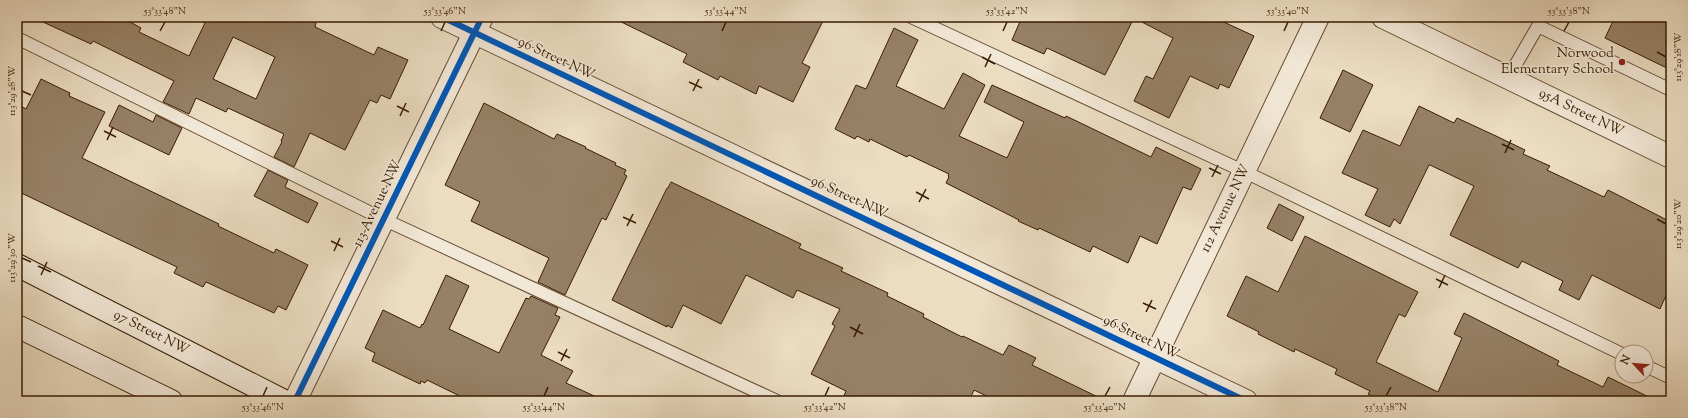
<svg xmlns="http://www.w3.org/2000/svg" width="1688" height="418" font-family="'Sorts Mill Goudy',serif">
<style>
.building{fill:#968066;stroke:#391c02;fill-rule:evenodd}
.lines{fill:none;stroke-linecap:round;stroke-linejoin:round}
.lane-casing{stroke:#664c32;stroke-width:14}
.street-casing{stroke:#664c32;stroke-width:24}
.secondary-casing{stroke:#391c02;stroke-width:24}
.lane{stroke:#f2e8d7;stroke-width:12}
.street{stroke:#f2e8d7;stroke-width:22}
.secondary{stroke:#f2e8d7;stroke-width:22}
.cycleway-casing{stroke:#f2e8d7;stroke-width:8}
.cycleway{stroke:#0057b8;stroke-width:6}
.ticks{fill:none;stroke:#391c02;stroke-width:1.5}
.poi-dot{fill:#8f2418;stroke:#f2e8d7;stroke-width:1.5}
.labels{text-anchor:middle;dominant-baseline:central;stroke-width:3;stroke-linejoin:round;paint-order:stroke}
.poi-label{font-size:14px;fill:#391c02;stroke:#f2e8d7;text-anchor:end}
.street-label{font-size:14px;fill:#391c02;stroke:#f2e8d7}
.neatline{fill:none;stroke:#391c02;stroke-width:1.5}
.ticks-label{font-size:10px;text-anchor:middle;fill:#391c02}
</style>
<rect width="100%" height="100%" fill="#ebdcc2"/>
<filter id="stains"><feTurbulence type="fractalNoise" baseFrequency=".005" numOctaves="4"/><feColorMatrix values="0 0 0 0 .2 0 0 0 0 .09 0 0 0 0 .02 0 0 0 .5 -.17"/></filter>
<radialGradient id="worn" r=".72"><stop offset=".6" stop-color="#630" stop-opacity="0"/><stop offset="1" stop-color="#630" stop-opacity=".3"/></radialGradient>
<!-- building -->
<g class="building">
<path d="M32,17H121L141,28L139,32L189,56L205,23L193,17H304L316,23L315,27L374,55L378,47L408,60L390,99L381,95L377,103L370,100L345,150L310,133L294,167L274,157L282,142L281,141L284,134L228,108L226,112L196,98L189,114L163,102L174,81L93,41L91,44ZM233,37L275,57L256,99L213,79Z"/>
<path d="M611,17H825L802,63L810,67L793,102L759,86L756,94L720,76L718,80L683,62L687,54Z"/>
<path d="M1022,17H1213L1254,36L1229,88L1220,84L1218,89L1190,76L1169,118L1134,101L1146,76L1153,79L1173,38L1134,18L1105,75L1047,48L1044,54L1012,40Z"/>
<path d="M1615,17H1671V70L1605,38Z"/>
<path d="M894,28L918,40L896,86L944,109L963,73L985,85L959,136L1007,158L1024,122L984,102L992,85L1065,118L1066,116L1151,157L1156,147L1201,169L1191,190L1183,187L1157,244L1140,236L1128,263L1093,246L1090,252L1039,228L1038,230L1018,221L1019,220L946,183L949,177L948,176L949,174L909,155L907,157L870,139L869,142L857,136L855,139L835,129L856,85L866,89Z"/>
<path d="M1343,70L1373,85L1350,132L1320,118Z"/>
<path d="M41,79L70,93L69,96L105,112L82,158L219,224L218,226L274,253L276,249L308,265L286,310L278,306L274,313L206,282L203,287L174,273L177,267L17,191V104L26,109Z"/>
<path d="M484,103L554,139L557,134L586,147L585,148L616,163L615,165L626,170L624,174L627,176L606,220L602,218L565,295L538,282L549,258L471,221L480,202L445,185Z"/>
<path d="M119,105L153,122L156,115L182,128L169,155L109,126Z"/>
<path d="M1419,106L1454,123L1457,118L1496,136L1525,150L1523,154L1550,166L1547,170L1604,197L1608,190L1671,222V284L1660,309L1592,275L1579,300L1559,290L1563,281L1522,261L1518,268L1450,235L1474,186L1430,165H1429L1400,224L1394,219L1390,227L1365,215L1378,189L1342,173L1363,130L1400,146Z"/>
<path d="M268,170L288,180L285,187L318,203L308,223L254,196Z"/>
<path d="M671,182L801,244L799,248L843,268L841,271L888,293L887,296L924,314L923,317L962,337L963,336L1003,355L1009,345L1036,358L1032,365L1106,401H997L974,390L969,401H842L846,391L811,374L835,326L832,324L840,309L797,290L793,298L746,275L721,324L683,305L672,328L667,325V327L612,300L667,188H668Z"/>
<path d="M1279,204L1304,217L1292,241L1267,228Z"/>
<path d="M1305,236L1418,292L1405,317L1399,314L1376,362L1438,392L1462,338L1454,334L1464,313L1559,361L1557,365L1603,387L1608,377L1657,401H1382L1368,394L1370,391L1335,374L1337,369L1295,349L1294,352L1258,334L1259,332L1227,316L1246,276L1278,292Z"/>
<path d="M446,275L469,286L449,329L499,353L526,298L529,299L531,296L558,308L555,315L560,317L541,355L573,371L566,383L605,401H470L427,380L425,383L421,381L420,384L372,361L375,353L365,348L383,310L420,328L422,324L423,325Z"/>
</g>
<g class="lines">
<!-- lane casing -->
<g class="lane-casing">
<g id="lane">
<path d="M911,17L1243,171L1622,354"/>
<path d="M17,38L383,219L777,401"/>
<path d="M1508,78L1538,26L1671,90"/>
<path d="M1646,366L1671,378"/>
</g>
</g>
<!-- street casing -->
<g class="street-casing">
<g id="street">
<path d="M442,17L1246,401"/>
<path d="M1383,17L1671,157"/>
<path d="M295,401L482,17"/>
<path d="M1134,401L1318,17"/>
</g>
</g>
<!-- secondary casing -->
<g class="secondary-casing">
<g id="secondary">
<path d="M17,265L284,401"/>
<path d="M17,326L171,401"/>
</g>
</g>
<!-- lane -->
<use href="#lane" class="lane"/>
<!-- street -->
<use href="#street" class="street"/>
<!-- secondary -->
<use href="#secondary" class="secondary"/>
<!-- cycleway casing -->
<g class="cycleway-casing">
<g id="cycleway">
<path d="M442,17L1246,401"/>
<path d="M295,401L482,17"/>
</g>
</g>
<!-- cycleway -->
<use href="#cycleway" class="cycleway"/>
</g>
<!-- ticks -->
<path class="ticks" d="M160,31L165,22M441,31L445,22M722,31L726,22M1003,31L1007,22M1284,31L1288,22M1564,31L1569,22M1657,52L1666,57M982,57L995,64M985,67L991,54M689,82L702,88M22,91L31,95M693,91L699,79M397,106L409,112M400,116L406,103M104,131L116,137M107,140L113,127M1502,144L1514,150M1505,153L1511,140M1209,168L1221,174M1212,177L1218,165M916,192L929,199M919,202L926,189M623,217L636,223M1657,219L1666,224M627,226L633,214M331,241L343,247M334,251L340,238M22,258L31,262M38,266L51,272M41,275L47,262M1436,279L1448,285M1439,288L1445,275M1143,303L1156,309M1146,312L1152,300M850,327L863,334M854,337L860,324M558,352L570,358M561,361L567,349M263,396L267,387M544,396L548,387M825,396L829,387M1105,396L1110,387M1386,396L1391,387"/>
<!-- markers -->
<circle class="poi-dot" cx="1622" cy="62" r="4"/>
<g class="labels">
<!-- poi labels -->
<g class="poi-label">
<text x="1614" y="54">Norwood<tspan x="1614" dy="16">Elementary School</tspan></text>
</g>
<!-- street labels -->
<g class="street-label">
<text transform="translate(556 59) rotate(25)">96 Street NW</text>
<text transform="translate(1581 113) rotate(26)">95A Street NW</text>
<text transform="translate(849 198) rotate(25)">96 Street NW</text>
<text transform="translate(378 204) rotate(-64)">113 Avenue NW</text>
<text transform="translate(1226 209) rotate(-64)">112 Avenue NW</text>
<text transform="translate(151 333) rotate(27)">97 Street NW</text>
<text transform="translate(1141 338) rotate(26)">96 Street NW</text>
</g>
</g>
<!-- margin -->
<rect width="1688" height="418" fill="none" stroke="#ebdcc2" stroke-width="44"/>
<!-- north arrow -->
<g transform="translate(1634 364) rotate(296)"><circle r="19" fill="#f2e8d7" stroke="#a89682"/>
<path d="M0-3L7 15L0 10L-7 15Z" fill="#8f2418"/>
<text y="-6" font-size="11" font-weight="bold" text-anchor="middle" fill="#391c02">N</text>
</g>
<rect x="22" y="22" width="1644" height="374" class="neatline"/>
<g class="ticks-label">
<text x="165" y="14">53°33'48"N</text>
<text x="445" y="14">53°33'46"N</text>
<text x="726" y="14">53°33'44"N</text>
<text x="1007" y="14">53°33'42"N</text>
<text x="1288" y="14">53°33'40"N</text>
<text x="1569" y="14">53°33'38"N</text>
<text transform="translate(1677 57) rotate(-90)" y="4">113°29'18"W</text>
<text transform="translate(11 91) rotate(-90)" y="4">113°29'28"W</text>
<text transform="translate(1677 224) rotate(-90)" y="4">113°29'20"W</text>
<text transform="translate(11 258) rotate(-90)" y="4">113°29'30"W</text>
<text x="263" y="410">53°33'46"N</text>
<text x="544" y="410">53°33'44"N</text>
<text x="825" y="410">53°33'42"N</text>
<text x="1105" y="410">53°33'40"N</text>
<text x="1386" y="410">53°33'38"N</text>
</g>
<rect width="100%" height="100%" filter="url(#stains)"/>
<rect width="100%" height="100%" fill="url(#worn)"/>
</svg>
